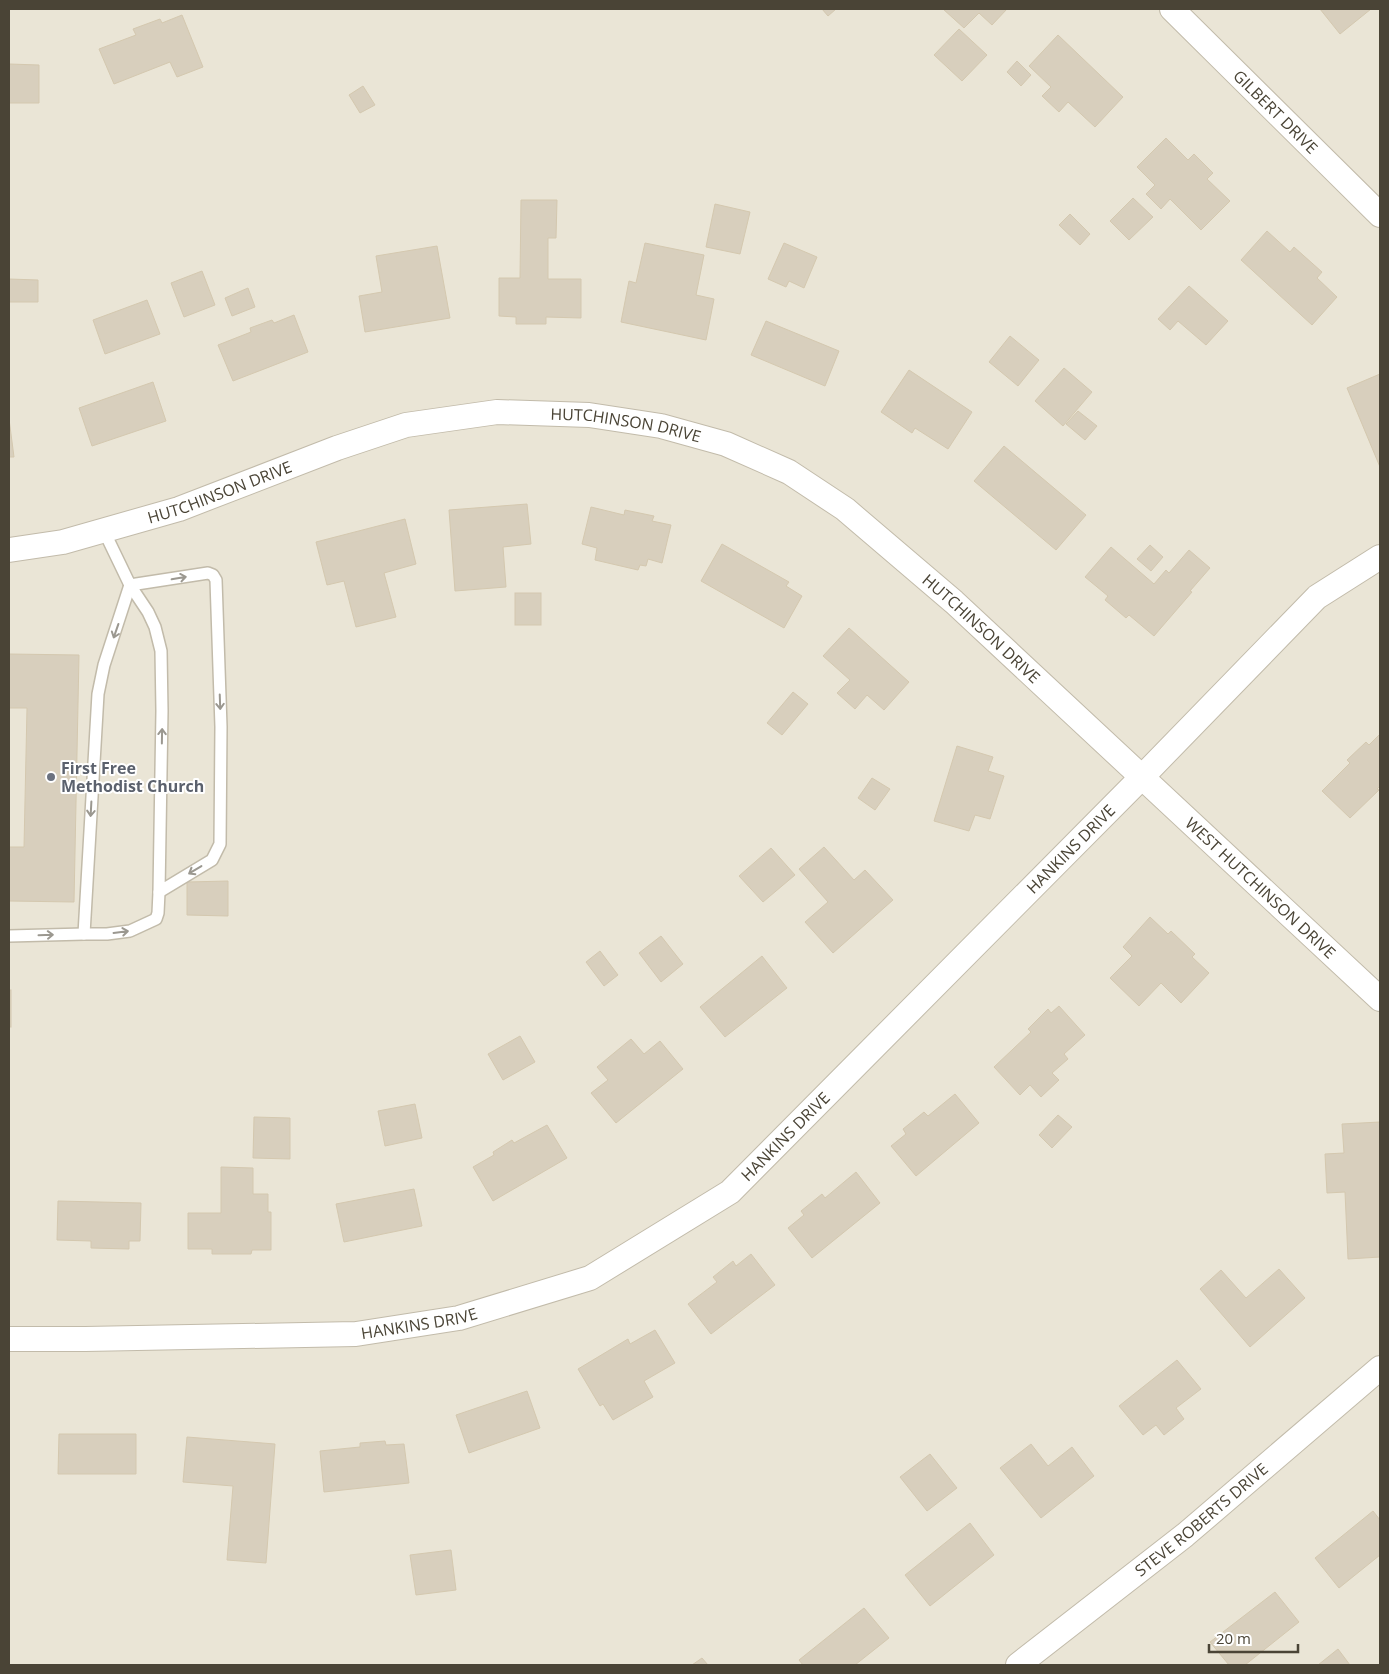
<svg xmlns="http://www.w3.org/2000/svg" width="1389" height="1674" font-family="'Open Sans',sans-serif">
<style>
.residential{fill:#eae5d6}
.building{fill:#d8cfbd;stroke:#d4c8af}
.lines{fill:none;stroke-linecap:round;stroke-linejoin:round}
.lane-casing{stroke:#c2bbaa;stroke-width:14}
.street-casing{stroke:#c2bbaa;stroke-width:26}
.lane{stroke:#fff;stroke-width:11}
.street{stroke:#fff;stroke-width:24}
.oneway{stroke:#9b9890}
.worship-dot{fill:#6b7280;stroke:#fff;stroke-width:2}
.labels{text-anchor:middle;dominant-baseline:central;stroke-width:4;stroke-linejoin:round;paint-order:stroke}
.street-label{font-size:16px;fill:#4a4436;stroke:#fff}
.worship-label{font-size:16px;font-weight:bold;fill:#5b616d;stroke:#fff;text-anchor:start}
</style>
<rect width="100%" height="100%" fill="#f6f2e9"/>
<!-- residential -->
<rect class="residential" x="9" y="9" width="1371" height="1656"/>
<!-- building -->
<g class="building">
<path d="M822,9H836L828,16Z"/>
<path d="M943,9H1007L992,25L979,13L964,28Z"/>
<path d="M1320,9H1371L1340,34Z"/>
<path d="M182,15L203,67L177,77L170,62L114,84L99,49L136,35L133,29L160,19L162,23Z"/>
<path d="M959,29L987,55L962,81L934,55Z"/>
<path d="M1058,35L1123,97L1095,127L1068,102L1059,112L1042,96L1051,87L1029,66Z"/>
<path d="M9,60V64L39,65V103H9Z"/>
<path d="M1017,61L1031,75L1021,86L1007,72Z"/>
<path d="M363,86L375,105L360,113L349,95Z"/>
<path d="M1166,138L1188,160L1194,154L1213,173L1207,179L1230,201L1201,230L1170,199L1161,209L1146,194L1155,185L1137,167Z"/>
<path d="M1133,198L1153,217L1129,240L1110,221Z"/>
<path d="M521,200H557L556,238H548V279H581V318L546,317V324H516V317L499,316V278H520Z"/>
<path d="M715,204L750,212L740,254L706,247Z"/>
<path d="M1070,214L1090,234L1080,245L1059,225Z"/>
<path d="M1267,231L1290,252L1294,247L1322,272L1317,278L1337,297L1312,325L1241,260Z"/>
<path d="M645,243L704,255L696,295L714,299L706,340L621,322L629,281L636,283Z"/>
<path d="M784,243L817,257L804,288L789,281L786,287L768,279Z"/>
<path d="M437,246L450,318L365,332L359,296L382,292L376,256Z"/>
<path d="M202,271L215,305L184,317L171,283Z"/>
<path d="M9,279L38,280V302H9Z"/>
<path d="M1189,286L1228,321L1206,345L1178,321L1170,330L1158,319Z"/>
<path d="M248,288L255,307L232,316L225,298Z"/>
<path d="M147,300L160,334L105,354L93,320Z"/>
<path d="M294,315L308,352L233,381L218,345L251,332L250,328L272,320L274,323Z"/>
<path d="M766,321L839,351L825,386L751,355Z"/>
<path d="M1010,336L1039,360L1018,386L989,362Z"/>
<path d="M1064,368L1092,392L1063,426L1035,401Z"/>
<path d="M909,370L972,412L948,449L915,428L912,433L881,412Z"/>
<path d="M1380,374V467L1347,388Z"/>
<path d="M153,382L166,421L92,446L79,408Z"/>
<path d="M1078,411L1097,426L1085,440L1066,424Z"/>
<path d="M9,419L14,457H9Z"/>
<path d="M1004,446L1086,515L1056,550L974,481Z"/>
<path d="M527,504L531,544L503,547L506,587L455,591L449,510Z"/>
<path d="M591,507L624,515L625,510L654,516L652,521L671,525L662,563L648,559L646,566L640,565L638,570L595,560L597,548L582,544Z"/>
<path d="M405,519L416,564L384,573L396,617L356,627L344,581L327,585L316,542Z"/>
<path d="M722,544L789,582L786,586L802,596L784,628L701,581Z"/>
<path d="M1150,545L1163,557L1151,571L1137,559Z"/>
<path d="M1111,547L1154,584L1166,570L1169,573L1189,550L1210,568L1190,591L1192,592L1154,636L1129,615L1126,618L1105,600L1108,596L1085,577Z"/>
<rect x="515" y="593" width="26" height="32"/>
<path d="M849,628L909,682L884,710L867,695L855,709L837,693L850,680L823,656Z"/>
<path d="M9,654L79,655L74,902L9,901V847H24L27,708H9Z"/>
<path d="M793,692L808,704L782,735L767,723Z"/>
<path d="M1380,734V786L1377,789L1379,790L1350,818L1322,791L1350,763L1347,760L1366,742L1369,745Z"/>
<path d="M957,746L993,757L988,771L1004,776L990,819L975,815L969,831L934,821Z"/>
<path d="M872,778L890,789L875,810L858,798Z"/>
<path d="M824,847L854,880L865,870L893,900L833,953L805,922L828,902L799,869Z"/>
<path d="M771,848L795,875L763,902L739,876Z"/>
<path d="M228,881V916L187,915V882Z"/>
<path d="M1150,917L1168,934L1171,931L1195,954L1192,957L1209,973L1181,1003L1161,983L1139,1006L1110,978L1132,956L1123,947Z"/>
<path d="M661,936L683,964L661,982L639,953Z"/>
<path d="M600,951L618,975L604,986L586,962Z"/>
<path d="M762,956L787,988L725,1037L700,1007Z"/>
<rect x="9" y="990" width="2" height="37"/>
<path d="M1059,1006L1085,1035L1064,1054L1068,1059L1052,1073L1059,1080L1041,1097L1030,1085L1020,1095L994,1067L1031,1032L1028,1029L1048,1009L1051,1013Z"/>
<path d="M520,1036L535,1062L503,1080L488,1054Z"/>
<path d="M631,1039L644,1054L660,1041L683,1069L616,1123L591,1093L608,1080L597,1067Z"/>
<path d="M955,1094L979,1123L916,1176L891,1146L906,1134L903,1129L924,1112L928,1116Z"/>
<path d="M415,1104L422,1138L385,1146L378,1111Z"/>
<path d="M1058,1115L1072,1127L1052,1148L1039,1135Z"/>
<path d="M254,1117L290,1118V1159L253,1158Z"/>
<path d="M1380,1122V1257L1348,1259L1345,1192L1327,1193L1325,1154L1344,1153L1342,1124Z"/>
<path d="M547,1125L567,1158L493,1201L473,1167L494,1155L493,1152L512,1140L514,1143Z"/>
<path d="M221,1167L253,1168V1194H268V1212H271V1250H252L251,1254H212V1249H188V1213H221Z"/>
<path d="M856,1172L880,1203L812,1258L788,1228L804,1215L801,1211L822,1194L825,1198Z"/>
<path d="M414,1189L422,1226L344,1242L336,1204Z"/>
<path d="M58,1201L141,1203L140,1241H129V1249L91,1248V1241L57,1240Z"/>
<path d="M751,1254L775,1285L711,1334L688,1304L717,1282L713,1277L733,1261L736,1266Z"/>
<path d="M1279,1269L1305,1298L1250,1347L1200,1289L1221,1270L1246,1298Z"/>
<path d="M655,1330L675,1363L644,1381L653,1397L613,1420L603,1404L600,1406L578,1369L628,1339L630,1344Z"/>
<path d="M1177,1360L1201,1389L1176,1408L1184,1419L1164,1435L1156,1425L1143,1435L1119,1406Z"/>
<path d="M527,1391L540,1428L469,1453L456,1415Z"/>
<path d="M59,1434H136V1474H58Z"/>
<path d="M187,1437L275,1444L266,1563L227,1560L233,1486L183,1482Z"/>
<path d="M385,1441L386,1445L404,1444L409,1483L324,1492L320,1451L360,1447V1443Z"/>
<path d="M1031,1444L1048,1466L1072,1447L1094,1476L1041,1518L1000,1468Z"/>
<path d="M930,1454L957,1488L927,1511L900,1477Z"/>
<path d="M1373,1511L1380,1520V1555L1339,1588L1315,1558Z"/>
<path d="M970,1523L994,1555L930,1606L905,1575Z"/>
<path d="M451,1550L456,1590L416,1595L410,1555Z"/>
<path d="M1275,1592L1299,1622L1245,1665H1229L1210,1642Z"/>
<path d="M864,1608L889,1638L855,1665H803L799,1660Z"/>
<path d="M1338,1649L1350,1665H1318Z"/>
<path d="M702,1658L708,1665H692Z"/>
</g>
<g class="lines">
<!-- lane casing -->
<g class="lane-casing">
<g id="lane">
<path d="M104,531L130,585L148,612L155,627L161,651L162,711L159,892L212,860L220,844L221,727L216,580L213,575L208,573L130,585"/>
<path d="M130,585L104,665L98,694L84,934H107L130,931L156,919L158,913L159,892"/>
<path d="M9,936L84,934"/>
</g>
</g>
<!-- street casing -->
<g class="street-casing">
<g id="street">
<path id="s1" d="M1172,9L1380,215"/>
<path id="s2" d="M9,550L63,542L179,509L337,448L406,425L497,412L589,415L661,426L726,444L789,472L845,509L954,602L1380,999"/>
<path id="s3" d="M9,1339H85L356,1334L459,1318L590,1278L730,1192L1142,777L1317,597L1380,557"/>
<path id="s4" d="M1018,1665L1185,1535L1380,1368"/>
</g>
</g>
<!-- lane -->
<use href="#lane" class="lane"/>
<!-- street -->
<use href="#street" class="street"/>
</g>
<!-- one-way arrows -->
<defs><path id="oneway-shaft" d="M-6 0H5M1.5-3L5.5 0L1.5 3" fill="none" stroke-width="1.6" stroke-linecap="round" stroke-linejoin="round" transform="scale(1.25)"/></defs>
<g class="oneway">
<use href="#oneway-shaft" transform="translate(179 578) rotate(-10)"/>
<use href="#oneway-shaft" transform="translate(116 631) rotate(109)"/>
<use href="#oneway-shaft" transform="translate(220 702) rotate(88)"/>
<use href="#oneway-shaft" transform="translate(162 736) rotate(-89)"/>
<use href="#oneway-shaft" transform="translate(91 809) rotate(93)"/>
<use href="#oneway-shaft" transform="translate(195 870) rotate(149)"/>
<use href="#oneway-shaft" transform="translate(121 932) rotate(-7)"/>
<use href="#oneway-shaft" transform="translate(46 935) rotate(-2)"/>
</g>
<!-- markers -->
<circle class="worship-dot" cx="51" cy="777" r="5"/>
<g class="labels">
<!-- street labels -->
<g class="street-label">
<text stroke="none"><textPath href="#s1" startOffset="146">GILBERT DRIVE</textPath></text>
<text stroke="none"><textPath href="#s2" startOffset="639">HUTCHINSON DRIVE</textPath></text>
<text stroke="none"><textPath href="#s2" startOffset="219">HUTCHINSON DRIVE</textPath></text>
<text stroke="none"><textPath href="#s2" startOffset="1059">HUTCHINSON DRIVE</textPath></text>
<text stroke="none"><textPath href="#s3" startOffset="1236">HANKINS DRIVE</textPath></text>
<text stroke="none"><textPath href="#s2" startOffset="1440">WEST HUTCHINSON DRIVE</textPath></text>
<text stroke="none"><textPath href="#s3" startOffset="831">HANKINS DRIVE</textPath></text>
<text stroke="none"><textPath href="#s3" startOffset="411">HANKINS DRIVE</textPath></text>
<text stroke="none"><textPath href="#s4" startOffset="234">STEVE ROBERTS DRIVE</textPath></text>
</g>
<!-- worship labels -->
<g class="worship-label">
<text x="61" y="768">First Free<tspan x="61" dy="18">Methodist Church</tspan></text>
</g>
</g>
<!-- border -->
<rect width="1389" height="1674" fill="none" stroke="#4a4436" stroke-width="20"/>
<!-- scale -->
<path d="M1209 1644v8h89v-8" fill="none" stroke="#4a4436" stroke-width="2.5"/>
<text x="1216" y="1644" font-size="15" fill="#4a4436" stroke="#ffffff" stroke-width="4" paint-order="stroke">20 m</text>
</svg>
